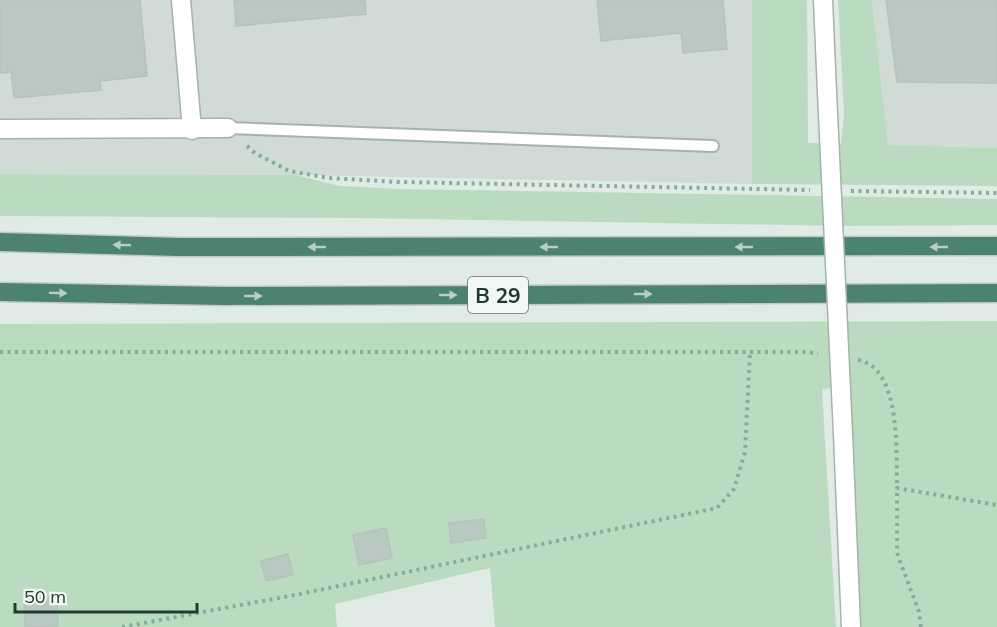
<svg xmlns="http://www.w3.org/2000/svg" width="997" height="627" font-family="Mulish,sans-serif">
<style>
.built{fill:#cfdbd4}
.green{fill:#badbc0}
.building{fill:#b9c8c1;stroke:#b4c4bc;stroke-width:1.5}
.lines{fill:none;stroke-linecap:round;stroke-linejoin:round}
.service-casing{stroke:#a4b3ac;stroke-width:14}
.minor-casing{stroke:#a4b3ac;stroke-width:21}
.trunk-casing{stroke:#c1c8c6;stroke-width:21}
.path{stroke:#82ad9c;stroke-width:4;stroke-dasharray:3 4.5;stroke-linecap:butt}
.service{stroke:#fff;stroke-width:10}
.minor{stroke:#fff;stroke-width:18}
.trunk{stroke:#4b8270;stroke-width:18}
.minor-bridge-casing{stroke:#a4b3ac;stroke-width:21;stroke-linecap:butt}
.minor-bridge{stroke:#fff;stroke-width:18}
.oneway{fill:#b7cfc6}
.labels{text-anchor:middle;dominant-baseline:central;stroke-width:6;stroke-linejoin:round;paint-order:stroke}
.shield{fill:#f1f8f4;stroke:#60746c;stroke-width:1.5}
.shield-label{font-size:21px;font-weight:bold;fill:#223b32}
</style>
<rect width="100%" height="100%" fill="#e1ebe5"/>
<!-- built -->
<g class="built">
<path d="M0,0H752V184L297,175L0,174Z"/>
<path d="M872,0H997V148L888,145Z"/>
</g>
<!-- green -->
<g class="green">
<path d="M752,0H807L808,143L841,144L844,114L838,0H872L888,145L997,148V186L752,184Z"/>
<path d="M0,174L296,175L340,186L402,189L997,199V225L847,226L357,218L0,216Z"/>
<path d="M997,321V627H860L850,386L822,389L836,627H495L490,568L335,604L337,627H0V324Z"/>
</g>
<!-- building -->
<g class="building">
<path d="M0,0H140L147,76L100,81L101,90L14,98L11,72L0,73Z"/>
<path d="M234,0H365L366,14L236,26Z"/>
<path d="M597,0H723L727,49L683,53L681,33L601,41Z"/>
<path d="M886,0H997V83L897,82Z"/>
<path d="M484,519L486,538L451,543L449,523Z"/>
<path d="M386,528L392,558L359,565L353,535Z"/>
<path d="M288,554L293,575L266,581L261,561Z"/>
<path d="M57,597L58,626L25,627L24,599Z"/>
</g>
<g class="lines">
<!-- service casing -->
<g class="service-casing">
<path id="service" d="M228,128L713,146"/>
</g>
<!-- minor casing -->
<g class="minor-casing">
<g id="minor">
<path d="M181,0L192,130"/>
<path d="M823,0L827,92"/>
<path d="M0,129L228,128"/>
<path d="M843,434L851,627"/>
</g>
</g>
<!-- trunk casing -->
<g class="trunk-casing">
<g id="trunk">
<path d="M0,242L179,247L997,246"/>
<path d="M0,292L224,296L997,293"/>
</g>
</g>
<!-- path -->
<g class="path">
<path d="M247,146L255,153L289,171L329,178L398,182L810,190"/>
<path d="M851,191L997,193"/>
<path d="M0,352H808L818,354"/>
<path d="M858,360C902,368 896,455 897,488"/>
<path d="M122,627L295,595L717,508L734,489L745,452L750,353"/>
<path d="M921,627L919,612L897,553V488L997,505"/>
</g>
<!-- service -->
<use href="#service" class="service"/>
<!-- minor -->
<use href="#minor" class="minor"/>
<!-- trunk -->
<use href="#trunk" class="trunk"/>
<!-- minor-bridge casing -->
<g class="minor-bridge-casing">
<path id="minor-bridge" d="M827,92L843,434"/>
</g>
<!-- minor-bridge -->
<use href="#minor-bridge" class="minor-bridge"/>
</g>
<!-- one-way arrows -->
<defs><path id="oneway-solid" d="M-6-.8H1V-3.2L6.5 0L1 3.2V.8H-6Z" transform="scale(1.5)"/></defs>
<g class="oneway">
<use href="#oneway-solid" transform="translate(122 245) rotate(-179)"/>
<use href="#oneway-solid" transform="translate(317 247) rotate(-180)"/>
<use href="#oneway-solid" transform="translate(549 247) rotate(180)"/>
<use href="#oneway-solid" transform="translate(744 247) rotate(180)"/>
<use href="#oneway-solid" transform="translate(939 247) rotate(180)"/>
<use href="#oneway-solid" transform="translate(58 293) rotate(1)"/>
<use href="#oneway-solid" transform="translate(643 294)"/>
<use href="#oneway-solid" transform="translate(448 295)"/>
<use href="#oneway-solid" transform="translate(253 296)"/>
</g>
<g class="labels">
<!-- shield labels -->
<rect class="shield" x="468" y="277" width="60" height="36" rx="4.5"/>
<g class="shield-label">
<text x="498" y="295">B 29</text>
</g>
</g>
<!-- scale -->
<path d="M15 603v9h182v-9" fill="none" stroke="#223b32" stroke-width="3"/>
<text x="24" y="603" font-size="18" fill="#223b32" stroke="#f1f8f4" stroke-width="4.5" paint-order="stroke">50 m</text>
</svg>
